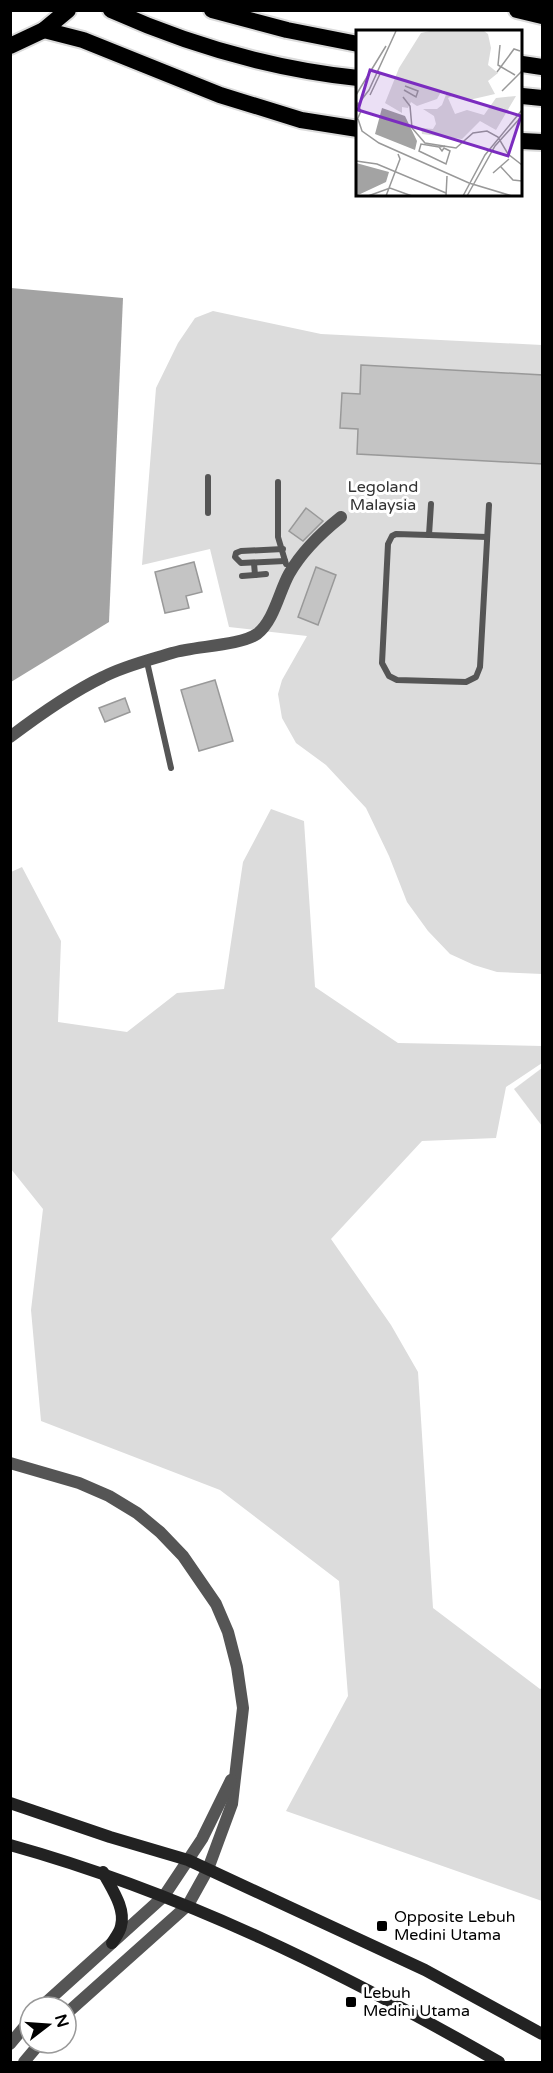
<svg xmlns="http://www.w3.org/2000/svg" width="553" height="2073" font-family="'Varela Round',sans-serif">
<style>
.green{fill:#dcdcdc}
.water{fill:#a3a3a3}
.building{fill:#c4c4c4;stroke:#999;stroke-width:1.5}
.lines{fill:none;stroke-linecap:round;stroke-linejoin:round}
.trunk-casing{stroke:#dbdbdb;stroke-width:20}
.service{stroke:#555;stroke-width:6}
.minor{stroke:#555;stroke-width:12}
.tertiary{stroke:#555;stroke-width:12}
.secondary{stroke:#222;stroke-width:12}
.trunk{stroke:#000;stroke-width:16}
.poi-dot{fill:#000;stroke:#fff;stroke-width:2}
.labels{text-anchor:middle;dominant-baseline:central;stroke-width:6;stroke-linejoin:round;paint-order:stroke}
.park-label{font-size:16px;fill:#333;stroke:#fff}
.poi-label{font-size:16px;fill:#000;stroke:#fff;text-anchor:start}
.inset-road{fill:none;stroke:#999;stroke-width:1.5}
.view{fill:#7b2cbf;fill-opacity:0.15;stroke:#7b2cbf;stroke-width:3}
.inset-edge{fill:none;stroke:#000;stroke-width:3}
</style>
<rect width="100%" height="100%" fill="#fff"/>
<!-- green -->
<g class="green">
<path d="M213,311L321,334L542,345V974L497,972L474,965L450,954L428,931L407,902L389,856L366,808L326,765L296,743L282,718L278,694L282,680L307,636L229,627L210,549L142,565L156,388L178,343L195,318Z"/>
<path d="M271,809L304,821L315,987L398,1043L542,1046V1063L506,1087L496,1138L422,1141L331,1239L391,1325L418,1372L433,1608L540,1689L542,1688V1901L286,1811L348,1696L339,1581L220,1490L41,1421L31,1310L43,1209L11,1169V872L22,867L61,941L58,1022L127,1032L177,993L224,989L243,862Z"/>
<path d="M542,1068V1126L514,1089Z"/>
</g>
<!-- water -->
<path class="water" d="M11,288L123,298L109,622L11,682Z"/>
<!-- building -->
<g class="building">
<path d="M361,365L543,375V464L357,454L358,429L340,428L342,393L360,394Z"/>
<path d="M306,508L323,521L303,541L289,531Z"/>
<path d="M194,562L202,592L186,596L189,608L165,613L155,572Z"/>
<path d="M316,567L336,575L318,625L298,617Z"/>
<path d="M215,680L233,741L199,751L181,690Z"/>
<path d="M125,698L130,712L105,722L99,708Z"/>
</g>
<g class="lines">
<!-- trunk casing -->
<g class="trunk-casing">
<g id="trunk">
<path d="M111,10C189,45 273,69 358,78"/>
<path d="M212,10L287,30L358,44"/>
<path d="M517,10L542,16"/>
<path d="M44,30L83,40L220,95L301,120L358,129"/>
<path d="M10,46L44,30L68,10"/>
<path d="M522,64L542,67"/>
<path d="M522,96L542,98"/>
<path d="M522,141L542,142"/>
</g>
</g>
<!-- service -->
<g class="service">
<path d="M208,477V513"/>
<path d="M278,482V537L286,564"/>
<path d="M431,504L429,535L396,534L392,536L388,544L382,663L389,676L397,680L466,682L476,677L480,667L489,505"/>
<path d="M429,535L487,537"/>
<path d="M283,549L241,551L236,553L235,557L241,563L285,561"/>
<path d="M254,563L255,575L266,574"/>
<path d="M242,576L255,575"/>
<path d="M147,662L171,768"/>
</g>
<!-- minor -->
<g class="minor">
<path d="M10,737C39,715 70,693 103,677C124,666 149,660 172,653C194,646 239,646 257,634C274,621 279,592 289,574C302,551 321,533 341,517"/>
<path d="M10,1463L79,1483L109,1496L137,1513L160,1532L183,1556L216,1604L228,1632L237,1667L243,1708L232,1804L208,1869"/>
<path d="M188,1860L202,1839L231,1780"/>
</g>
<!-- tertiary -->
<g class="tertiary">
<path d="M41,2007L164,1896L188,1860"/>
<path d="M66,2014L188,1905L208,1869"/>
<path d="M10,2044L30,2020"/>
<path d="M24,2062L40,2043"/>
</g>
<!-- secondary -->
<g class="secondary">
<path d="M10,1803L110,1837L188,1860L425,1970L542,2034"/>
<path d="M10,1845C183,1893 344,1973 499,2062"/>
<path d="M103,1872C111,1888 126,1908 121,1926C120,1932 115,1938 112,1943"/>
</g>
<!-- trunk -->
<use href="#trunk" class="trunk"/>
</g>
<!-- markers -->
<g class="poi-dot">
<rect x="376" y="1920" width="12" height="12" rx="3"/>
<rect x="345" y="1996" width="12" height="12" rx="3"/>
</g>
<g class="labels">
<!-- park labels -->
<g class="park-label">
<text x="383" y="487">Legoland<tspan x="383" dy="18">Malaysia</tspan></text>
</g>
<!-- poi labels -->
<g class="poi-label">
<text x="394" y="1917">Opposite Lebuh<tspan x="394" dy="18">Medini Utama</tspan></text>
<text x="363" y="1993">Lebuh<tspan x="363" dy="18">Medini Utama</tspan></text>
</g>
</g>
<!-- overview -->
<g transform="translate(356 30)">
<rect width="166" height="166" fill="#fff"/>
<path d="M74,1H128L132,4L135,18L132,35L142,43L132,51L139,64L113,70L98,65L92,68L99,84L111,80L128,85L140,68L160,66L140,100L124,91L106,109L66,104L65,98L77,99L80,94L78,86L67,79H81L86,75L91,62L86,60L81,69L61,76L55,72L52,78L46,77V83L29,73L43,38L65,3Z" fill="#dcdcdc"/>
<path d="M26,78L49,86L61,111L59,120L19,104ZM0,133L33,142L30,152L0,166Z" fill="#a3a3a3"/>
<path class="inset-road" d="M144,15L142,35L159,45M141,42L158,19L164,21M48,60L60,67L62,61L49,56M146,61L166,41M0,65L30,16M14,65L24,44M47,67L54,76L56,98L69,113L100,118L117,103L131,101L142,107L152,124L166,135M0,71L5,81L1,90M0,77L13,60L40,1M2,89L6,101L23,113L113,153L156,166M83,117L65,114L63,121L90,134L94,121L88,118L86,121L83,117L89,116M0,131L21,134L90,163M145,137L157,150L166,151M137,143L153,129M12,166L34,158L56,166M30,166L44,129L42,124M90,166L91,146M107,166L129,125L166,80M111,166L139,116L166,86"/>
<path class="view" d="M14,40L165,86L152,126L2,80Z"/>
<rect width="166" height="166" class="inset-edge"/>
</g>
<!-- border -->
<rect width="553" height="2073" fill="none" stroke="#000000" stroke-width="24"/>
<!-- north arrow -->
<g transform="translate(48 2025) rotate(73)"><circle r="28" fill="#ffffff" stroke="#999999" stroke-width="1.5"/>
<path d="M0-4.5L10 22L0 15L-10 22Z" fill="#000000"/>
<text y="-9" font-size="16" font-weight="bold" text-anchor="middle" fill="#000000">N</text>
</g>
</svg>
